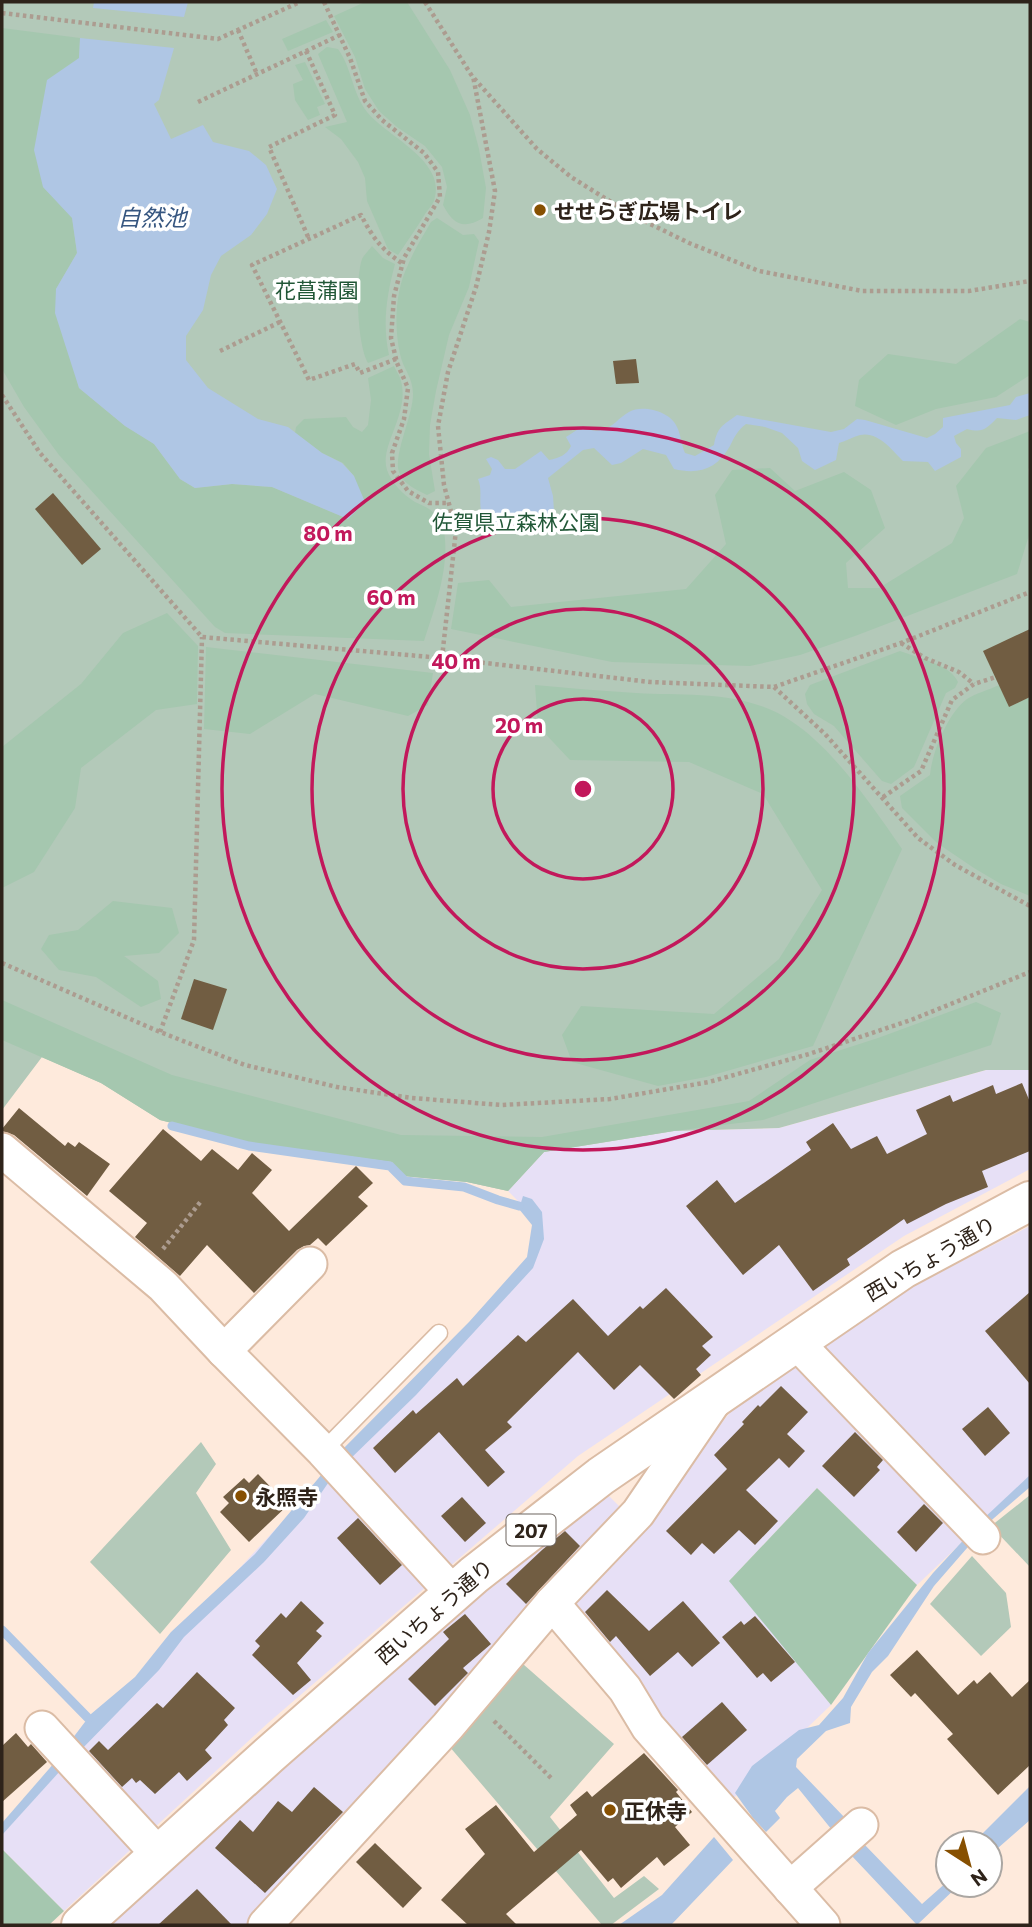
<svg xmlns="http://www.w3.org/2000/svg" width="1032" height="1927" font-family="Commissioner,'Noto Sans JP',sans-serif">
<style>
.commercial{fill:#e7e0f6}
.green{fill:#b3c9b9}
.forest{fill:#a5c7af}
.water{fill:#afc6e4}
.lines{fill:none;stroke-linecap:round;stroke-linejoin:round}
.stream{stroke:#afc6e4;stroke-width:9}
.building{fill:#715d42}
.lane-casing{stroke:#dbbca5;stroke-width:19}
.street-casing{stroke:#dbbca5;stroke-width:37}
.highway-casing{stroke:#dbbca5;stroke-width:42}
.path{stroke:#ac9c90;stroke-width:4.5;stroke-dasharray:3.5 3.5;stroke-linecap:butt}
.lane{stroke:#fff;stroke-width:16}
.street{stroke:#fff;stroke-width:33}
.highway{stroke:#fff;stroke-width:38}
.ring{fill:none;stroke:#c2185b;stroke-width:3.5}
.poi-dot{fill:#875001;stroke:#fff;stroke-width:2.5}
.labels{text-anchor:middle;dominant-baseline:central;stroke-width:7;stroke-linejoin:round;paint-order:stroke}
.shield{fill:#fff;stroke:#6d655f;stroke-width:2}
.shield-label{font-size:19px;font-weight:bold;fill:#2e231a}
.poi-label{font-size:21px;font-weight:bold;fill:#2e231a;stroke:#fff;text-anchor:start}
.park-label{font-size:21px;fill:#215737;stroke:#fff}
.street-label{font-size:21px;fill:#2e231a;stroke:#fff}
.water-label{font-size:23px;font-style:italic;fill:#365680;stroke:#fff}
.centre{fill:#c2185b;stroke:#fff;stroke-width:3.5}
.ring-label{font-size:21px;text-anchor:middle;font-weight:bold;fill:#c2185b;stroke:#fff;stroke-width:7;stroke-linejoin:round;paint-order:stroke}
</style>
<rect width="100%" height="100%" fill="#feeadc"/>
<!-- commercial -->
<g class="commercial">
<path d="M990,1069H1030V1169L904,1236L578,1456L268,1723L64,1911L2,1849V1833L170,1644L338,1461L533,1264L535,1218L508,1191L544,1152L674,1131L779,1128Z"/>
<path d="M1030,1226V1478L917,1585L817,1488L730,1580L831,1705L717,1814L548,1619L276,1925H106L482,1589L608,1495L639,1526L732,1410L910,1288Z"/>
</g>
<!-- green -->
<g class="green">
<path d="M2,2H1030V1070H986L779,1128L674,1131L544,1152L508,1191L467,1182L403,1176L392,1162L251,1143L160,1120L101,1083L42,1057L2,1110Z"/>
<path d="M201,1442L216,1464L196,1493L231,1550L160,1634L90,1562Z"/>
<path d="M1030,1495V1567L991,1526Z"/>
<path d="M972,1556L1006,1593L1011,1627L981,1656L930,1604Z"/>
<path d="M515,1657L614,1744L550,1817L614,1898L644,1876L659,1889L611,1925H602L443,1739Z"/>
</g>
<!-- forest -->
<g class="forest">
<path d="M365,2H407L450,70L470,115L479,149L486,188L483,218C463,230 453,224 443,205L447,187L442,167L425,146L397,127L379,111L365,89L355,57L334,16Z"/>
<path d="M326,20L333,32L288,51L282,39Z"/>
<path d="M2,28L80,38L79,58L43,187L72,217L77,253L56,289L79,388L125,426L154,444L180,479L195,488L232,484L272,487L348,519L354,476L343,463L322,453L295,433L296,427L304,419L346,417L353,427L362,432L368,425L371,400L368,378L394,366C396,371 400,376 401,381C410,414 379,445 387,470C391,482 403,495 415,502C419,504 425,506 429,509C435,513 443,524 444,531C450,567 435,607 424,641L225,633L215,627L59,455L24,407L2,369Z"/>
<path d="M327,47L338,49C352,68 352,93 367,112C387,137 448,161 434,201C432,205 428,210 425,214C417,228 407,241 398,255L388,249L367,201L365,178L358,162L341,139L325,127L347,122L318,54Z"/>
<path d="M305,62L325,104L317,107L320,115L308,120L295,100L293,84L303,80L295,65Z"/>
<path d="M437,218L463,235L474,234L479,241L469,287L449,335L436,391L430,425L429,454L435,491L427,495C417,490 403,484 399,472C393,455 413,416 413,394C413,377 403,369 400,354C394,326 395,291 408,265C414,250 423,236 431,222Z"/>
<path d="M372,246L383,258L395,264C387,294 382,323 389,355L368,363C357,344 355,280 362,259C364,255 369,250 372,246Z"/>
<path d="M1020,319L1030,322V375L996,397L936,409L896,425L855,406L859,380L888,354L956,364Z"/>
<path d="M1030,431V467L1028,469L1030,485V532L1017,574L855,636L800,655L750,666L612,662L451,629L458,583L489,580L511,607L686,589L726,544L715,495L732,470L770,468L795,491L844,472L871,490L885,528L846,563L848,588H879L952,543L964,518L956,486L986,448Z"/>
<path d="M167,613L198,646L197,704L156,710L81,768L75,808L34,872L2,888V747L81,684L123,633Z"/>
<path d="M206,647L433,673L428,705L408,716L315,694L250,734L204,729Z"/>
<path d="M900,651C918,658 950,664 958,682L955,688L946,693L914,767L891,784L882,781L834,726L814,714L807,704L805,694L810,685Z"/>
<path d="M535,685C569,688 602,691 636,693C688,696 746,690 791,721C834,749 873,807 902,849L813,1046L706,1077L658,1086L572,1062L562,1035L581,1006L714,1014L779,959L822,890L763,794L689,762L570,760L538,726Z"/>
<path d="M999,685L1009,707L1030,697V896L1001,884L974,868L937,843L902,808L900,796L930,775C932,752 948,713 967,699C976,693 989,690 999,685Z"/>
<path d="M113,901L172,908L179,933L159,953L124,956L158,981L161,999L141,1007L96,977L59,970L41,949L49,935L78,930Z"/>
<path d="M2,1000L172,1075L401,1135L542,1137L749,1101L810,1060L878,1038L976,1002L1001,1013L991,1045L763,1120L674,1131L544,1152L508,1191L467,1182L403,1176L392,1162L251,1143L160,1120L101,1083L2,1040Z"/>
<path d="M817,1488L917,1585L831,1705L729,1581Z"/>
<path d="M2,1849L64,1911L49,1925H2Z"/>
</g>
<!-- water -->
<g class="water">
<path d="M94,2H188L184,17L93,8Z"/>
<path d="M80,38L174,48L159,100L154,104L171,139L203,125L213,142L249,151L266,165L277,189L267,214L251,235L221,256L211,275L203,310L186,336V360L208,388L258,419L288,427L322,453L342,463L354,476L365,502L348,519L272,487L232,484L195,488L180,479L154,444L125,426L79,388L55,313L56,289L77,253L72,218L43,187L34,150L47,80L79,58Z"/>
<path d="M1030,393V415L1016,420L997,418C986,429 983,433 967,429L954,436L956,443L961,449V457L935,471L928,462L903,461C892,450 878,431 860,435C853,437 846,441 839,443L836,460L815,470L802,461L798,448L782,433L765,427L746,424C737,431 735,436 730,446C717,469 699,475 674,469L666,455L643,449L621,463L612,465L594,448L583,450L548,478L553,496L554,511L546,521C526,525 495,537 482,513C478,504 483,490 478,479L490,475L492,469L486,459L491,457L498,460L505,469H515L541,451L549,460C559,458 567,455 571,446L566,437L580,428C586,429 595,432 601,430C613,428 619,417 629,412C643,404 671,412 677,427C681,435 681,444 685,453L695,456L714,445C717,427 723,425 737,415L831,432L844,429L857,419L865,420L927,438L935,434L943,427V418L1010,405L1016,397Z"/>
<path d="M523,1196L532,1199L542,1212L544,1239L533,1268L416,1395L346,1463L338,1454L469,1322L527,1257L532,1225L519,1209Z"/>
<path d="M327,1468L335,1473L304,1518L264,1562L184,1637L159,1670L78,1753L69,1743L91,1714L135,1677L171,1632L255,1554Z"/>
<path d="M1030,1475V1487L986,1525L982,1520Z"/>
<path d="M970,1533L974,1540L934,1586L888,1656L872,1672L851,1707L850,1723L826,1731L797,1759L796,1767L846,1819L832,1830L798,1788L787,1797L775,1811L780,1818L766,1832L753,1818L735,1793L752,1766L799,1730L819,1725L843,1698L868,1653L933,1573Z"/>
<path d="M55,1762L60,1771L2,1835V1823Z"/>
<path d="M1030,1786V1820L990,1855V1843H977L976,1840Z"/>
<path d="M714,1837L733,1860L671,1925H619L662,1895Z"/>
<path d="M863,1843L922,1904L948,1881V1885H959L917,1925L851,1855Z"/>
</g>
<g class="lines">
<!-- stream -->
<g class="stream">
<path d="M172,1126L249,1146L390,1166L405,1181L464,1187L498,1200L519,1206"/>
<path d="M2,1630L88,1718"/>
</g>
</g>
<!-- building -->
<g class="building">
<path d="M636,359L639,383L616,384L613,361Z"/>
<path d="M53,493L101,549L82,565L35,509Z"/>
<path d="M1030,629V697L1009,707L983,651Z"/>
<path d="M194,979L227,989L213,1030L181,1019Z"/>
<path d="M1022,1083L1030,1102V1151L982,1171L988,1187L946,1204L907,1224L904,1219L847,1259L850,1265L813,1291L779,1245L743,1275L686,1206L717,1180L735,1203L811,1150L806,1142L833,1123L851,1149L877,1136L887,1154L927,1134L916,1110L950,1095L953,1102L993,1085L996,1094Z"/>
<path d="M19,1108L65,1146L68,1142L75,1147L79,1142L110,1164L87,1196L14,1135L2,1131V1129Z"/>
<path d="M163,1129L201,1161L212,1149L238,1170L252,1153L272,1170L252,1193L289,1231L356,1166L373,1183L358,1197L368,1206L326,1246L318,1238L310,1245L304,1246L297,1250L254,1293L207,1245L180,1276L135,1237L147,1223L109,1191Z"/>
<path d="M666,1288L713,1337L702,1346L711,1355L696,1369L701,1375L674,1399L640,1365L614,1390L578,1352L507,1422L512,1427L485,1450L505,1472L488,1487L439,1432L395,1473L373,1448L413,1410L416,1414L457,1378L463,1386L518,1335L526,1342L573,1299L608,1336L640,1306L643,1309Z"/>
<path d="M1030,1292V1384L985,1331Z"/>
<path d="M781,1386L808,1412L787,1434L805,1451L789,1468L779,1458L746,1490L778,1521L755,1545L739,1530L714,1554L702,1543L691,1555L666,1531L727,1469L714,1455L744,1424L742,1422L758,1405L760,1407Z"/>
<path d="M988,1407L1010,1433L985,1456L962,1429Z"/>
<path d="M855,1432L883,1460L877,1467L880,1470L854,1497L822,1466Z"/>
<path d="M258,1474L288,1505L249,1542L220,1512L229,1503L223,1497L244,1478L249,1483Z"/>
<path d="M462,1497L486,1523L465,1542L441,1516Z"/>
<path d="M924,1504L943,1523L916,1552L897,1532Z"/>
<path d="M358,1518L402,1565L380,1585L337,1538Z"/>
<path d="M565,1531L580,1546L526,1604L506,1584L542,1550Z"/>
<path d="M607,1590L649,1631L683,1601L720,1643L692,1667L678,1652L650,1676L616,1636L610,1642L585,1612Z"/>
<path d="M301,1601L324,1623L316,1631L322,1636L297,1663L311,1680L293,1695L252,1655L260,1646L255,1641L281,1613L286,1618Z"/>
<path d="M465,1614L491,1644L463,1668L468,1673L435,1706L408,1679L449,1639L443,1632Z"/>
<path d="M755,1616L795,1662L771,1682L763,1673L757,1678L722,1637L741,1621L744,1625Z"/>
<path d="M917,1650L958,1695L974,1680L977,1684L990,1672L1012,1697L1030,1680V1765L998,1795L947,1739L953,1734L915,1693L911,1697L890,1675Z"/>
<path d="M197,1672L235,1708L224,1720L228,1725L205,1750L212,1758L187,1781L179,1772L155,1794L140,1780L136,1783L132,1778L122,1787L89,1751L99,1741L108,1750L157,1703L163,1708Z"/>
<path d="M722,1702L747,1730L707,1765L682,1737Z"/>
<path d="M16,1733L28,1747L31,1744L47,1762L2,1802V1746Z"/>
<path d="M644,1753L678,1790L676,1792L692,1812L675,1827L690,1845L664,1866L657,1857L621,1888L613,1878L608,1882L581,1850L506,1914L517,1925H468L441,1900L485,1854L465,1829L496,1805L534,1852L577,1815L570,1805L587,1791L592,1797Z"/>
<path d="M314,1787L343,1812L265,1893L215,1848L240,1820L253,1832L278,1801L292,1812Z"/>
<path d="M375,1843L422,1888L403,1908L356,1862Z"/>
<path d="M197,1889L232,1925H158Z"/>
</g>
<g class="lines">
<!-- lane casing -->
<g class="lane-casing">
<path id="lane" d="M323,1451L439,1333"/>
</g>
<!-- street casing -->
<g class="street-casing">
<g id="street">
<path d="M2,1150L163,1286L224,1351L323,1451L453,1593"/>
<path d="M797,1343L983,1537"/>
<path d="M224,1351L310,1264"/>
<path d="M552,1603L625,1689L648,1727L823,1925"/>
<path d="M42,1728L159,1855"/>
<path d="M790,1888L861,1825"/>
<path d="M265,1925L448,1726L552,1603L638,1513L713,1403"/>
</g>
</g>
<!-- highway casing -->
<g class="highway-casing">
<path id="highway" d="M81,1925L269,1755L474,1575L601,1476L903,1269L1030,1201"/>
</g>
<!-- path -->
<g class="path">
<path d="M324,2L350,58L365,101L382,120L424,153L438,172L440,197L404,258L394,296L391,338L397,363L408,388L404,419L392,453L393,471L408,491L429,503H448"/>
<path d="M425,2L472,76L537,149L571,177L632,215L689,243L759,271L862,291H969L1030,281"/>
<path d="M2,13L218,39L300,2"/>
<path d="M238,30L257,74"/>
<path d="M306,51L335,115L269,147L309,239"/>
<path d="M198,102L340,35"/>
<path d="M220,351L280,322"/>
<path d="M396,359L360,373L355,364L309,380L252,265L361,215C373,238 381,249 403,264"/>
<path d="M2,395L40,453L202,637L442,658L650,682L774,687L901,643L1030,592"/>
<path d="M901,643L925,658L959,672L974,684"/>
<path d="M442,658L456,530L444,485L438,426L448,372L476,287L489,232L495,191L473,76"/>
<path d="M774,687L825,734L918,838L955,865L1030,906"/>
<path d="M883,797L921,771L952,700L974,684L996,677"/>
<path d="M2,963L160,1032L245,1065L337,1087L412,1098L502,1105L610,1099L709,1082L809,1054L911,1020L1030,972"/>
<path d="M160,1032L194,940L202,637"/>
<path d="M163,1249L202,1200"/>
<path d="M494,1721L553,1780"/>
</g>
<!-- lane -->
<use href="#lane" class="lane"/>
<!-- street -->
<use href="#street" class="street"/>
<!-- highway -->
<use href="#highway" class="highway"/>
</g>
<!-- distance rings -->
<g class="ring">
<circle cx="583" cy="789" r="90"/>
<circle cx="583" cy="789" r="180"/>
<circle cx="583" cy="789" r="271"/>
<circle cx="583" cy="789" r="361"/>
</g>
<!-- markers -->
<g class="poi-dot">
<circle cx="540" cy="210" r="7"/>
<circle cx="241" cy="1496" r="7"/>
<circle cx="610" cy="1810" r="7"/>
</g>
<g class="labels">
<!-- shield labels -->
<rect class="shield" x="506.5" y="1514.5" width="49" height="31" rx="5"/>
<g class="shield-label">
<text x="531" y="1530">207</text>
</g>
<!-- poi labels -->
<g class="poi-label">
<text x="554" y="210">せせらぎ広場トイレ</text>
<text x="255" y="1496">永照寺</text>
<text x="624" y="1810">正休寺</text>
</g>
<!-- park labels -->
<g class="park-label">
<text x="317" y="289">花菖蒲園</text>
<text x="516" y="521">佐賀県立森林公園</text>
</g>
<!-- street labels -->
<g class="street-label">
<text transform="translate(930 1258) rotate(-30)">西いちょう通り</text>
<text transform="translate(434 1611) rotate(-41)">西いちょう通り</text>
</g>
<!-- water labels -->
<g class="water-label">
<text x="152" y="217">自然池</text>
</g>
</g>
<circle cx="583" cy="789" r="10" class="centre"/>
<g class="ring-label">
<text x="328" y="541">80 m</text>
<text x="391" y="605">60 m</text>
<text x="456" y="669">40 m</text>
<text x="519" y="733">20 m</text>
</g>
<!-- border -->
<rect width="1032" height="1927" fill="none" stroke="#2e231a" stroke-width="7"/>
<!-- north arrow -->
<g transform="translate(969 1864) rotate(144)"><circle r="33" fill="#ffffff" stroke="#aba7a3" stroke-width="2"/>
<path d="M0-5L12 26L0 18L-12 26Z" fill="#875001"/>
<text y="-10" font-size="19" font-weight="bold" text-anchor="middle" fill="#2e231a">N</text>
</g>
</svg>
